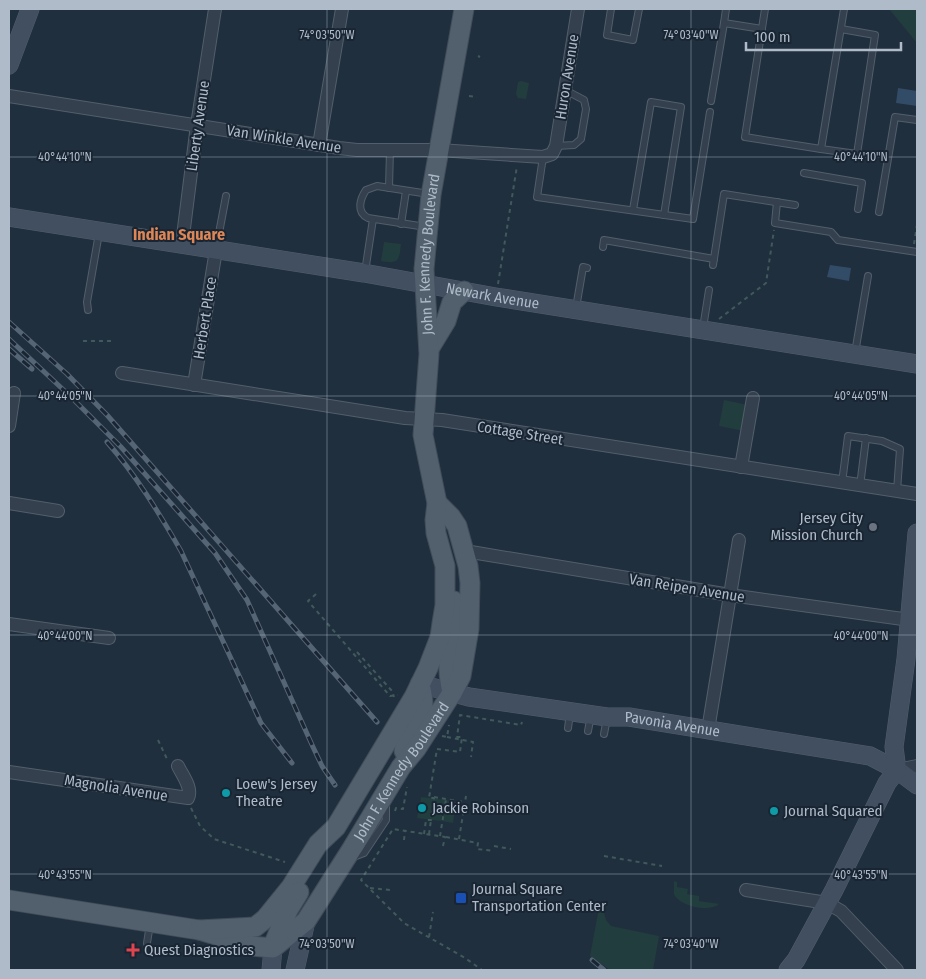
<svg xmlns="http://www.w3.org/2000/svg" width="926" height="979" font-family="'Fira Sans Condensed',sans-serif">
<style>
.green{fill:#223d3e}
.water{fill:#324b66}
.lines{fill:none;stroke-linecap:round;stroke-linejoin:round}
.lane-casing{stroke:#525e6b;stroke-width:8}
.street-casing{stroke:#525e6b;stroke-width:14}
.secondary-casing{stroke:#525e6b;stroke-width:19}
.primary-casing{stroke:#404c59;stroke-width:21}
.path{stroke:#405a5b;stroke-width:2;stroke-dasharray:4 4;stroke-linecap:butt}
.lane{stroke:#34404d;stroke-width:6}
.street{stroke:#34404d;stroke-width:12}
.secondary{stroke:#424f60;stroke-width:18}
.primary{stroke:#525f6d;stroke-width:19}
.rail-casing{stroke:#566575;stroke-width:5}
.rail{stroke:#192532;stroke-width:3;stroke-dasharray:9;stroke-linecap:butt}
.ticks{fill:none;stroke:#afbbc9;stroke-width:1;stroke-opacity:0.45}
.worship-dot{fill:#6b7280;stroke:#192532;stroke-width:2}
.culture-dot{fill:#0f9aa8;stroke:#192532;stroke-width:2}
.transit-dot{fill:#1a4fb4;stroke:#192532;stroke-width:2}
.health-dot{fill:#e0444e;stroke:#192532;stroke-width:2}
.labels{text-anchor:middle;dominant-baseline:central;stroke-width:4;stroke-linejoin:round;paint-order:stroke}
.street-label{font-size:15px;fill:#afbbc9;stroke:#192532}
.poi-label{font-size:15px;fill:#afbbc9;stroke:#192532;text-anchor:start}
.neighbourhood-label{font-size:16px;font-weight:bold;fill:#de8655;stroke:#192532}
.ticks-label{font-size:12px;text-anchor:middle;fill:#afbbc9;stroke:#192532;stroke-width:4;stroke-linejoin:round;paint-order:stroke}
</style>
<rect width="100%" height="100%" fill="#202f3d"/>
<!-- green -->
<g class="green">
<path d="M889,9H917V43Z"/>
<path d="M521,81L529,83L526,99L518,98L516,94L518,82Z"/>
<path d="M384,242L401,244C399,261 399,264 381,261Z"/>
<path d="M724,400L748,405L744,431L719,426Z"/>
<path d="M421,797L445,800L441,821L417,818L419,809L423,810L424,806L420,805Z"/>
<path d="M446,800L456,802L453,823L442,821Z"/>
<path d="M674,881L677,882V887L688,889L687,894L699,896V901L719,904C709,913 679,906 674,894Z"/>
<path d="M599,908L603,909L606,920L611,926L659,936L653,970H610L590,956Z"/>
</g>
<!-- water -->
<g class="water">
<path d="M898,88L917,91V106L896,103Z"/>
<path d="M830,265L851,268L849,281L827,277Z"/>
</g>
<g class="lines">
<!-- lane casing -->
<g class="lane-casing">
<g id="lane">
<path d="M611,9L607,35L633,40L639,9"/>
<path d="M726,9L724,23L762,29"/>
<path d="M765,9L745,137L821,149"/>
<path d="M841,29L875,35L857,154L821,149L844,9"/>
<path d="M711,101L724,23"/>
<path d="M556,146L574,145L581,139L586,109L584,100L565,90"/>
<path d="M543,157L537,197L693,219L710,112"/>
<path d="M804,173L862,183L858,209"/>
<path d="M389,188L390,149"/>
<path d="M777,202L775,223L831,232L838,240L917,252"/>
<path d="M633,210L651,102L681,107L664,215"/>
<path d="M879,212L895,117L917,120"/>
<path d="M401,224L406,191"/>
<path d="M426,227L368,218C356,212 360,199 366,190L377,186L429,194"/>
<path d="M603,247L604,240L714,259"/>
<path d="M216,249L226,196"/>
<path d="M713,265L724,194L795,205"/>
<path d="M365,272L373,219"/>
<path d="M576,308L583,267L587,268"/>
<path d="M88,310L87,302L99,233"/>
<path d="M703,328L709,290"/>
<path d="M855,353L868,276"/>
<path d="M842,483L848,436L882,441L900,449L897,491"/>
<path d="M860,486L866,438"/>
<path d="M568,728L570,713"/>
<path d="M588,731L591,715"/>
<path d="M604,734L607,718"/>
<path d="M351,858L364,853L386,820V803"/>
<path d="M147,943L150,924"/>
</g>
</g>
<!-- street casing -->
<g class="street-casing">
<g id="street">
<path d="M9,96L339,148L357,150H439L543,157L552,154L556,146L578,9"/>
<path d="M319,145L342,9"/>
<path d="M182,244L197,125L215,9"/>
<path d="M122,373L405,418L442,420L917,494"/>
<path d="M194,385L216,250"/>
<path d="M9,426L14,393"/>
<path d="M741,467L753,398"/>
<path d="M9,503L58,511"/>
<path d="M465,551L730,595L910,620"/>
<path d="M9,624L109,638"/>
<path d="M708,730L739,540"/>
<path d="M897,770L917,766"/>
<path d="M9,772L188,798C193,788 182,775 178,766"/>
<path d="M746,890L827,903L841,911L897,970"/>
</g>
</g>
<!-- secondary casing -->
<g class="secondary-casing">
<g id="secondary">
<path d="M9,65L30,9"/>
<path id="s1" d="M9,217L364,273L496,297L917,364"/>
<path id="s2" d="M420,684L469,697L607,717H629L870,756L897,770L917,785"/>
<path d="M271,970L273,948"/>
<path d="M295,970L306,921"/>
<path d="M788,970L796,960L834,890L887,783L897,770L894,747L906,659L917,533"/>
</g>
</g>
<!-- primary casing -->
<g class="primary-casing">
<g id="primary">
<path d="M429,349L446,321L452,302L464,291"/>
<path d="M452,693C450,683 448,673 449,662C451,641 459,622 454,601"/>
<path d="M404,751C406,737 416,729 421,716C425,706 422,694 420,684"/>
<path id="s3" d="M9,900L199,930L252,946L273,948L306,921L353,847L401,767L416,749L452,693L461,676L469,629L470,583L468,566L457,526L451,517L437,503"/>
<path id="s4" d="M199,930L255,927L265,919L291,887L318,844L336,827L414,697L428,668L440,637L442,623L445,605V566L436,533L435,520L437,503L423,435L429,354L424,269L431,195L464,9"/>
<path d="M273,946L288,910L299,892"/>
</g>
</g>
<!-- path -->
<g class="path">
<path d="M478,56L480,57"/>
<path d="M469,96L477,97"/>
<path d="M914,244L917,225"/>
<path d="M498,284L517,166"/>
<path d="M719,319L766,283L774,230"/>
<path d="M83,341H112"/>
<path d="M316,594L308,601L390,696L398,695"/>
<path d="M357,652L392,691L394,697"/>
<path d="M442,736L447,737L449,725"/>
<path d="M447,737L473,742L471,757"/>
<path d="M158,740L168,761"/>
<path d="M434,797L464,802"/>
<path d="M191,808L200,826L214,839L285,862"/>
<path d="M395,811L396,808L403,809L407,787"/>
<path d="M424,834L426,820H431L434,798H429L437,749L460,752L462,737H457L460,715L521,725L522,722"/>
<path d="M429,834L431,820"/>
<path d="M440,836L446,799"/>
<path d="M446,837L478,843L477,849L494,851"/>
<path d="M459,839L466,796"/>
<path d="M404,840L405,831"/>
<path d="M443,846L445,837L393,829L361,880L404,923L465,958L482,970"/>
<path d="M494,846L511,849"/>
<path d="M604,856L662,866"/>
<path d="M370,888L390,890"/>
<path d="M429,937L433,912"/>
</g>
<!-- lane -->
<use href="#lane" class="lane"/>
<!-- street -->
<use href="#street" class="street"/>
<!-- secondary -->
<use href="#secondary" class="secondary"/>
<!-- primary -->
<use href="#primary" class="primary"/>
<!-- rail casing -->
<g class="rail-casing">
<g id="rail">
<path d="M9,322L67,374L107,415L377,722"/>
<path d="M9,339L70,396L121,447L215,553L247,600L313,747L322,766L335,785"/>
<path d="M9,349L32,369"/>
<path d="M107,442C136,475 159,513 181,551L261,723L292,763"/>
<path d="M592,960L604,970"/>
</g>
</g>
<!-- rail -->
<use href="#rail" class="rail"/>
</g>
<!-- ticks -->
<path class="ticks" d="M327,9V970M691,9V970M9,157H917M9,396H917M9,635H917M9,874H917"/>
<!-- markers -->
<circle class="worship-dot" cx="873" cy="527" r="5"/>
<g class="culture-dot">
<circle cx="226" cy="793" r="5"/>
<circle cx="422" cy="808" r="5"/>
<circle cx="774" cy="811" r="5"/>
</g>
<rect class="transit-dot" x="455" y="892" width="12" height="12" rx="2.5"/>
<path class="health-dot" d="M130.5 942.5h5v5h5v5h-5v5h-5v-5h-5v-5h5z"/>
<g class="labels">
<!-- street labels -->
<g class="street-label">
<text transform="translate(567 77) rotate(-81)">Huron Avenue</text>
<text transform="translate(198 126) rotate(-82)">Liberty Avenue</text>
<text transform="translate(284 139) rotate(9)">Van Winkle Avenue</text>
<text stroke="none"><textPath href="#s4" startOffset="789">John F. Kennedy Boulevard</textPath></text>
<text stroke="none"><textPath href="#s1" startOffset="490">Newark Avenue</textPath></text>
<text transform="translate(205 318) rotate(-81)">Herbert Place</text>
<text transform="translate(520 433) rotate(9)">Cottage Street</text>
<text transform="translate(687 588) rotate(9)">Van Reipen Avenue</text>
<text stroke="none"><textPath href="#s2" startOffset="256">Pavonia Avenue</textPath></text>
<text stroke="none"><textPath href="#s3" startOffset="489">John F. Kennedy Boulevard</textPath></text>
<text transform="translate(116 788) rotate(9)">Magnolia Avenue</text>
</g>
<!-- poi labels -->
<g class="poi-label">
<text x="863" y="518" text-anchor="end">Jersey City<tspan x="863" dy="17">Mission Church</tspan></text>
<text x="236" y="784">Loew's Jersey<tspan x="236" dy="17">Theatre</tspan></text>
<text x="432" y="808">Jackie Robinson</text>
<text x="784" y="811">Journal Squared</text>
<text x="472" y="889">Journal Square<tspan x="472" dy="17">Transportation Center</tspan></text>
<text x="144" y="950">Quest Diagnostics</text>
</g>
<!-- neighbourhood labels -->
<g class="neighbourhood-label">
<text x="179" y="234">Indian Square</text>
</g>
</g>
<g class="ticks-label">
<text x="327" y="39">74°03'50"W</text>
<text x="691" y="39">74°03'40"W</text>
<text x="65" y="161">40°44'10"N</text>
<text x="861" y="161">40°44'10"N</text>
<text x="65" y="400">40°44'05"N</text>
<text x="861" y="400">40°44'05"N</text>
<text x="65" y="640">40°44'00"N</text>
<text x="861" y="640">40°44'00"N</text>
<text x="65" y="879">40°43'55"N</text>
<text x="861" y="879">40°43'55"N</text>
<text x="327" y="948">74°03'50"W</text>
<text x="691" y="948">74°03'40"W</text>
</g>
<!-- border -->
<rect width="926" height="979" fill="none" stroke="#afbbc9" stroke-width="20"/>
<!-- scale -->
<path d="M746 42v8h155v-8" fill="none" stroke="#afbbc9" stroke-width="2.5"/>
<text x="754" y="42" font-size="15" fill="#afbbc9" stroke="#192532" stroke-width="4" paint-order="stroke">100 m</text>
</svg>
